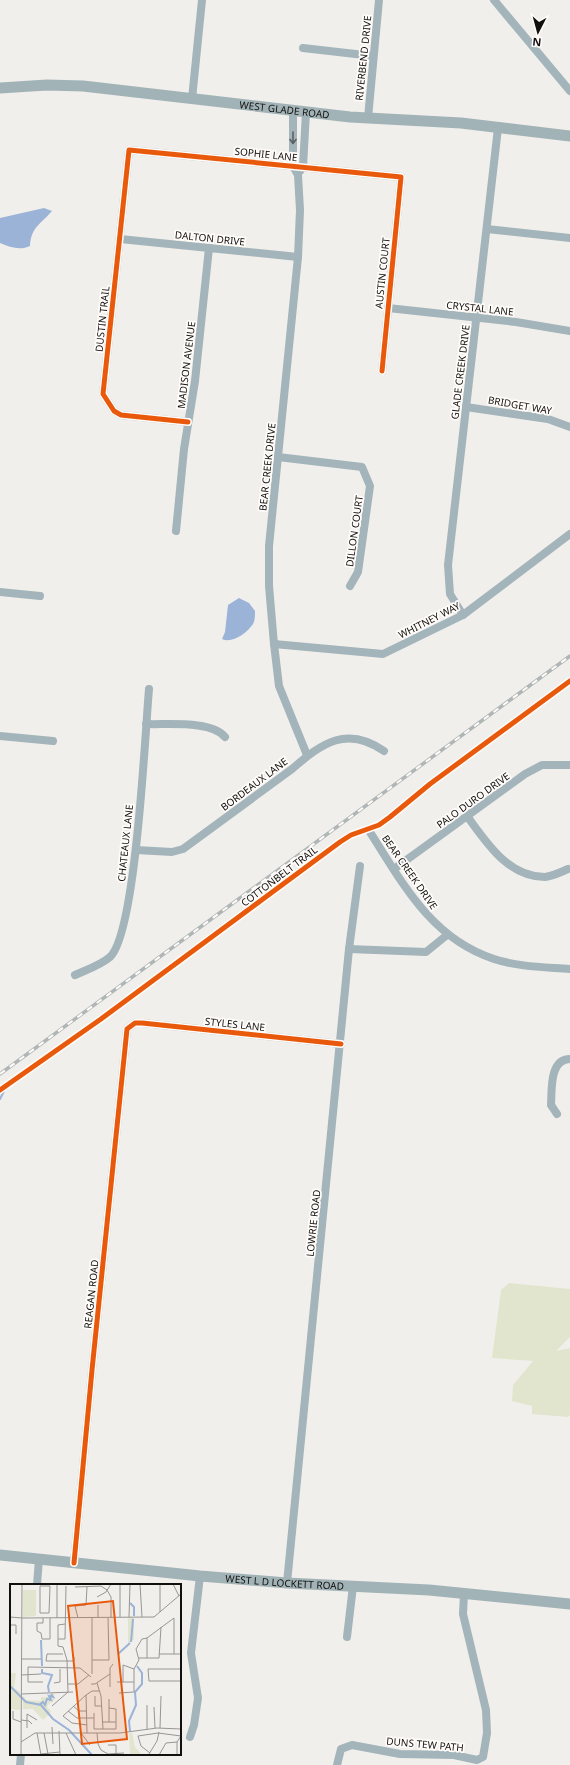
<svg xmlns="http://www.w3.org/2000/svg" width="570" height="1765" font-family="'Noto Sans',sans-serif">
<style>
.green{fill:#e2e5cd}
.water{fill:#9bb3d7}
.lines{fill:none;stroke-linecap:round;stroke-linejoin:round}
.stream{stroke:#9bb3d7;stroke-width:2}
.minor{stroke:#a3b4ba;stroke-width:8}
.major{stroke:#a2b3b7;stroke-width:11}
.rail-casing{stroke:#b0b6b6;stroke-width:3.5}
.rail{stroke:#fffcfa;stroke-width:2;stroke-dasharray:6;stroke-linecap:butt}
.cycleway-casing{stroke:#fffcfa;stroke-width:8}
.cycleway{stroke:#e8590c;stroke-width:5}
.oneway{stroke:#5a6264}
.labels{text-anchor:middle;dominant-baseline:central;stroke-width:3.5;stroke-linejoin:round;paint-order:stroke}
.street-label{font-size:10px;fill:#12100f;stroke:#fffcfa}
.inset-river{fill:none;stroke:#9bb3d7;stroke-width:2}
.inset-road{fill:none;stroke:#989694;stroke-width:1}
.view{fill:#e8590c;fill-opacity:0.15;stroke:#e8590c;stroke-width:2}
.inset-edge{fill:none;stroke:#12100f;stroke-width:2}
</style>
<rect width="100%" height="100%" fill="#f1efec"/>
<!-- green -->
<path class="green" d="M509,1283L570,1289V1337L556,1351L570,1348V1415L568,1417L532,1414V1406L512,1401L513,1385L533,1361L492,1358L501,1290Z"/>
<!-- water -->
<g class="water">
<path d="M44,208L52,211C41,224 31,227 30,246C20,251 10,247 0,243V218Z"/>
<path d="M239,598L249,603L255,611C255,615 255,621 253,624C247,633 232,644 222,639L225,632L228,605Z"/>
</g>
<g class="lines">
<!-- stream -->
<path class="stream" d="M0,1099L5,1089"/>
<!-- minor -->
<g class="minor">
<path d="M494,0L570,91"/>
<path d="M303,48L373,56"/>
<path d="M192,99L202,0"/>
<path d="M293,110V166L298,175L300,210L298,257L269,546V586L274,644L279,686L307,755"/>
<path d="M368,118L379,0"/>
<path d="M300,171L303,167L306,112"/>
<path d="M487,229L570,238"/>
<path d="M120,239L298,257"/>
<path d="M388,308L516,322L570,331"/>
<path d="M466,407L548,419L570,427"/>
<path d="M188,422L121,415L114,411L103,394L129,150L401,177L382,371"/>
<path d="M278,457L362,467L370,486L358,572L350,586"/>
<path d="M176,531L184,449L195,381L209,248"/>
<path d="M0,592L40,596"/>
<path d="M463,615L450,594L448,565L498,128"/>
<path d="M274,644L383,654L463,615L570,534"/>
<path d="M146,724C166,725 212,720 225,737"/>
<path d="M0,736L53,741"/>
<path d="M467,816C487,843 508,877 545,877C553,876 561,872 568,869"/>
<path d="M368,829C402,882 430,938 494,959C518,967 545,967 570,969"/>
<path d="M136,850L172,852L183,849L292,769C322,743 347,725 384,751"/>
<path d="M394,869L525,774L542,765H570"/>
<path d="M349,949L426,952L447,935"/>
<path d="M75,975C86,970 101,965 110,957C136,933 145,734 149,689"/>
<path d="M557,1114L551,1105C552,1091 549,1059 570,1059"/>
<path d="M74,1563L92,1370L127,1029L135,1023H142L341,1044"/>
<path d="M287,1583L349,949L360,866"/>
<path d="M37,1585L39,1559"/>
<path d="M347,1637L353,1586"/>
<path d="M190,1737L194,1725L198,1698L191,1653L200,1576"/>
<path d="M20,1765L21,1754"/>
<path d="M337,1765L341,1749L352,1745L400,1754L454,1755L477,1760L483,1757L487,1733L486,1710L463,1614L464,1594"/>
</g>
<!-- major -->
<g class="major">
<path id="s1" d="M0,88L47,85L83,86L350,117L461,123L570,136"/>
<path id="s2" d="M0,1555L200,1576L287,1583L429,1590L570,1604"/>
</g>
<!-- rail casing -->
<g class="rail-casing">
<path id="rail" d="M0,1074L570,656"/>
</g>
<!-- rail -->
<use href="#rail" class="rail"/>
<!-- cycleway casing -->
<g class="cycleway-casing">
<g id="cycleway">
<path d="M188,422L121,415L114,411L103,394L129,150L401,177L382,371"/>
<path d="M0,1090L101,1019L340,842L351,835L379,825L390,817L430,784L570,681"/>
<path d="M74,1563L92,1370L127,1029L135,1023H142L341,1044"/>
</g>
</g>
<!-- cycleway -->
<use href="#cycleway" class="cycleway"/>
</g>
<!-- one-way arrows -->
<defs><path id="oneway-shaft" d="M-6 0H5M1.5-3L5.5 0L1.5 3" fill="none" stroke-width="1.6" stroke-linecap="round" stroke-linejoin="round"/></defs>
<use class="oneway" href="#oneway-shaft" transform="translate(293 138) rotate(90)"/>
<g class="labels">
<!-- street labels -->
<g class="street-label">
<text transform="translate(363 58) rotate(-84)">RIVERBEND DRIVE</text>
<text stroke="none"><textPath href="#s1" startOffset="286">WEST GLADE ROAD</textPath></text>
<text transform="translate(266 154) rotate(6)">SOPHIE LANE</text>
<text transform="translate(210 238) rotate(6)">DALTON DRIVE</text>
<text transform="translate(382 273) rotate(-84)">AUSTIN COURT</text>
<text transform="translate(480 308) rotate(6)">CRYSTAL LANE</text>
<text transform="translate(102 319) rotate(-84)">DUSTIN TRAIL</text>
<text transform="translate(186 365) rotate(-83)">MADISON AVENUE</text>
<text transform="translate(460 372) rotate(-83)">GLADE CREEK DRIVE</text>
<text transform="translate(520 405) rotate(10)">BRIDGET WAY</text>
<text transform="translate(267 467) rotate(-84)">BEAR CREEK DRIVE</text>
<text transform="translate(354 531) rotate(-82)">DILLON COURT</text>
<text transform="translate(429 620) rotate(-27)">WHITNEY WAY</text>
<text transform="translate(254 784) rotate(-37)">BORDEAUX LANE</text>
<text transform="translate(473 800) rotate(-36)">PALO DURO DRIVE</text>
<text transform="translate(125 843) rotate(-84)">CHATEAUX LANE</text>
<text transform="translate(410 872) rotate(55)">BEAR CREEK DRIVE</text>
<text transform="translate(279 876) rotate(-37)">COTTONBELT TRAIL</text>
<text transform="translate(235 1024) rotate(6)">STYLES LANE</text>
<text transform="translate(313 1223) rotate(-84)">LOWRIE ROAD</text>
<text transform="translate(91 1294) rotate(-84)">REAGAN ROAD</text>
<text stroke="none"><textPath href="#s2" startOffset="286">WEST L D LOCKETT ROAD</textPath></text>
<text transform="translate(425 1744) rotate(5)">DUNS TEW PATH</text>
</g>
</g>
<!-- overview -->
<g transform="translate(10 1584)">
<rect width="171" height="171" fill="#f1efec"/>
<path d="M13,6H26V32L13,33ZM118,34H124V55L118,60ZM0,89H6L4,104L10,108V126L0,125ZM44,108L45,115L37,122L41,128L33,136L23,125H13V112L16,116L31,117V113H37ZM119,149H122L125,163L132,171H120Z" fill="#e2e5cd"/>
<path class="inset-river" d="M120,19L124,23V32M31,56L32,82M121,58L123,35M108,70L120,59M32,85V89L42,91L38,102L39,108M0,102L16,118L31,121L43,135L59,146L82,171M29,121L33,118L35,121L37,115L41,116L39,112L43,113L41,110M120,147L119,137L126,121L125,108L132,100V89L127,82"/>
<path class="inset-road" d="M130,0L132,33M150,0V28M163,0L169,12M30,2H40L39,29H30ZM65,3L91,2L97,6L101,13V34M87,13L96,8L101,0M88,21V34M0,33L12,34M110,33V0M119,33L120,0M12,34L144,33L171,10M33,34V39H27V47L31,49L32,55H40V34M47,34V0M68,34L65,22L76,21L77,3M82,34V90M0,41H6V50M137,54L164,34V70M137,54V74M48,55H55L56,2M53,70H37L36,77H64V73M149,70H171M129,74H149L151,43M11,75H31M82,76H99L98,34M171,85H138L139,97H171M11,91L31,90M33,98H18V83L70,84L81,93M107,98H124M113,98V81L124,85L129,76L126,65L132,55L137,54M44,99L50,98V85M87,99L91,112L93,145M58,100H68L79,91M81,100H85L100,90M100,103V84L103,80M109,109L124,108V85M11,110L63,108M76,111L77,149M85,112V122H92M137,121V145M42,122L58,108L57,76L53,63L48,62V41L55,40M63,122L69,127H77M144,123L145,144M3,127V135L11,138M58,127L67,134H84M84,129V145H106V125L99,124M11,136L19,137L22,140M92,138H106M99,138V115M77,141L62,139L53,132L76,111L82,107H90M42,143L43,160M17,144V130L27,136M150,144L151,112M49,147L50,171M27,149L31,171M34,149L38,170M56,149L66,171M71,149L80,161M87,149L88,160L91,166L98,170L114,169M11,158L25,149H110L147,144L171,145M98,161H106V170M140,169L131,162L128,152L148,149L171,152M31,170L50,168M139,170L147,157L149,148M11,171L12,0M149,171L156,159L167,158M167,171V158L171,152"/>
<path class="view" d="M103,17L117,155L72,160L58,22Z"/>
<rect width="171" height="171" class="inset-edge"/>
</g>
<!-- north arrow -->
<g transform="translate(538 32) rotate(186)" stroke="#fffcfa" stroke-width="3" paint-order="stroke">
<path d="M0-3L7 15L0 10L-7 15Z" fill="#12100f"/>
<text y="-6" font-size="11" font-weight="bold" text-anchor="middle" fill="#12100f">N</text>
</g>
</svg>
